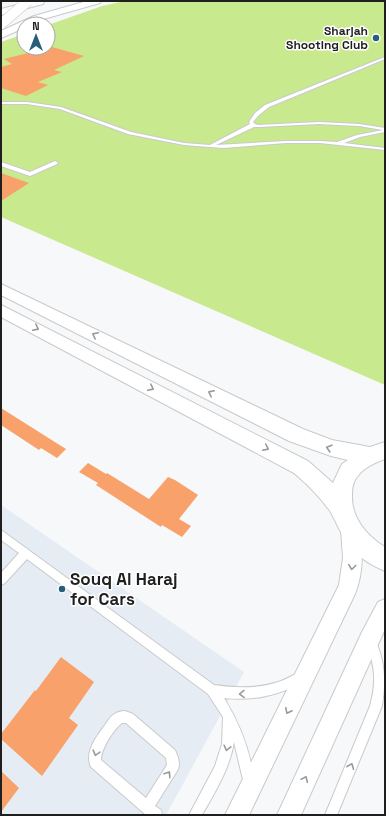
<svg xmlns="http://www.w3.org/2000/svg" width="386" height="816" font-family="'Space Grotesk',sans-serif">
<style>
.built{fill:#e5ecf4}
.green{fill:#c8e98e}
.building{fill:#f8a16a}
.lines{fill:none;stroke-linecap:round;stroke-linejoin:round}
.service-casing{stroke:#c9cacc;stroke-width:2}
.minor-casing{stroke:#c9cacc;stroke-width:2}
.tertiary-casing{stroke:#c9cacc;stroke-width:2}
.motorway-casing{stroke:#c9cacc;stroke-width:2}
.service{fill:#fff;fill-rule:evenodd}
.minor{fill:#fff;fill-rule:evenodd}
.tertiary{fill:#fff;fill-rule:evenodd}
.motorway{fill:#fff;fill-rule:evenodd}
.motorway-bridge-casing{stroke:#c9cacc;stroke-width:11;stroke-linecap:butt}
.motorway-bridge{stroke:#fff;stroke-width:10}
.oneway{stroke:#9a9a9b}
.poi-dot{fill:#285e79;stroke:#fff;stroke-width:1.5}
.labels{text-anchor:middle;dominant-baseline:central;stroke-width:3;stroke-linejoin:round;paint-order:stroke}
.far-poi-label{font-size:12px;font-weight:bold;fill:#1f1f20;stroke:#fff;text-anchor:end}
.near-poi-label{font-size:17px;font-weight:bold;fill:#1f1f20;stroke:#fff;text-anchor:start}
</style>
<rect width="100%" height="100%" fill="#f6f8fa"/>
<!-- built -->
<path class="built" d="M1,505L244,672L166,815H1Z"/>
<!-- green -->
<path class="green" d="M125,1H385V385L1,217V42L24,34V48H48V25L102,6Z"/>
<!-- building -->
<g class="building">
<path d="M52,47L84,56L54,70L62,72L38,82L48,85L26,96L1,88V67L12,64L4,59Z"/>
<path d="M1,173L29,183L1,201Z"/>
<path d="M1,408L58,444L66,449L57,458L41,448L39,450L1,425Z"/>
<path d="M88,463L106,474L107,473L149,499L168,477L175,480L198,495L179,519L191,526L182,537L162,525L161,527L96,485L98,483L79,472Z"/>
<path d="M61,657L94,682L69,718L78,725L42,776L1,739V734L35,690L36,691Z"/>
<path d="M1,771L19,788L1,812Z"/>
</g>
<g class="lines">
<!-- service casing -->
<g class="service-casing">
<g id="service">
<path d="M385,57V59L269,107L259,115L253,122L255,124L258,125L319,122L359,124L385,128V132L360,137L344,143L385,148V150L320,143H286L223,148L184,145L128,134L60,109L27,104H1V102H27L61,107L131,132L184,143L210,145L250,124L249,122L255,113L265,105ZM319,124L359,126L383,130L357,135L337,142L320,141H286L216,145L254,127H258Z"/>
<path d="M55,161L58,163L57,164L30,176L1,166V162L30,172Z"/>
<path d="M1,530L214,685C235,688 257,689 278,682C285,680 291,676 298,673L302,675L304,679L302,683C275,696 254,701 224,698C240,724 250,750 254,780L252,784L248,786L244,784L234,742C230,768 215,792 202,815H189L215,766L222,744L223,717L208,694L27,559L5,583L1,585V573L19,553L1,540Z"/>
<path d="M370,636L374,637C385,661 386,680 382,706L337,815H325L370,706C377,680 375,665 365,641L366,637Z"/>
<path d="M125,711L133,714L175,750C178,757 181,764 177,771L155,806L161,810L162,815H146L91,767C84,752 97,736 105,725C108,721 110,717 113,715C117,712 121,711 125,711ZM122,723H126L166,758L167,765L146,798L101,760C101,749 113,730 122,723Z"/>
</g>
</g>
<!-- minor casing -->
<g class="minor-casing">
<g id="minor">
<path d="M350,522L356,524C365,544 363,574 355,594L249,815H225L339,585L343,558L341,530L344,524Z"/>
<path d="M385,599V629L301,815H277L362,632L378,602Z"/>
</g>
</g>
<!-- tertiary casing -->
<g class="tertiary-casing">
<path id="tertiary" d="M1,284L303,429L332,440L370,447L385,442V459C375,463 364,467 357,477C353,482 352,488 352,495C351,518 367,536 385,547V571C370,565 355,555 346,541C340,532 336,521 330,511C320,497 307,484 294,473L1,317V305L308,461L333,483L342,464L348,460L331,456L289,441L1,295Z"/>
</g>
<!-- motorway casing -->
<g class="motorway-casing">
<g id="motorway">
<path d="M33,1L44,2L43,4L1,15V9Z"/>
<path d="M87,1H101L100,3L40,20L32,24H24V28L1,38V31L34,16Z"/>
</g>
</g>
<!-- service -->
<use href="#service" class="service"/>
<!-- minor -->
<use href="#minor" class="minor"/>
<!-- tertiary -->
<use href="#tertiary" class="tertiary"/>
<!-- motorway -->
<use href="#motorway" class="motorway"/>
<!-- motorway-bridge casing -->
<g class="motorway-bridge-casing">
<path id="motorway-bridge" d="M1,24L28,1"/>
</g>
<!-- motorway-bridge -->
<use href="#motorway-bridge" class="motorway-bridge"/>
</g>
<!-- one-way arrows -->
<defs><path id="oneway-chevron" d="M-2-3.5L2.5 0L-2 3.5" fill="none" stroke-width="1.6" stroke-linecap="round" stroke-linejoin="round"/></defs>
<g class="oneway">
<use href="#oneway-chevron" transform="translate(36 328) rotate(27)"/>
<use href="#oneway-chevron" transform="translate(95 335) rotate(-154)"/>
<use href="#oneway-chevron" transform="translate(151 388) rotate(27)"/>
<use href="#oneway-chevron" transform="translate(211 393) rotate(-154)"/>
<use href="#oneway-chevron" transform="translate(266 448) rotate(27)"/>
<use href="#oneway-chevron" transform="translate(329 448) rotate(-164)"/>
<use href="#oneway-chevron" transform="translate(352 567) rotate(97)"/>
<use href="#oneway-chevron" transform="translate(242 694) rotate(179)"/>
<use href="#oneway-chevron" transform="translate(288 711) rotate(116)"/>
<use href="#oneway-chevron" transform="translate(227 748) rotate(104)"/>
<use href="#oneway-chevron" transform="translate(96 753) rotate(106)"/>
<use href="#oneway-chevron" transform="translate(351 766) rotate(-68)"/>
<use href="#oneway-chevron" transform="translate(168 774) rotate(-57)"/>
<use href="#oneway-chevron" transform="translate(305 779) rotate(-66)"/>
</g>
<!-- markers -->
<g class="poi-dot">
<circle cx="376" cy="38" r="4"/>
<circle cx="62" cy="589" r="4"/>
</g>
<g class="labels">
<!-- far-poi labels -->
<g class="far-poi-label">
<text x="368" y="31">Sharjah<tspan x="368" dy="14">Shooting Club</tspan></text>
</g>
<!-- near-poi labels -->
<g class="near-poi-label">
<text x="70" y="579">Souq Al Haraj<tspan x="70" dy="20">for Cars</tspan></text>
</g>
</g>
<!-- border -->
<rect width="386" height="816" fill="none" stroke="#1f1f20" stroke-width="4"/>
<!-- north arrow -->
<g transform="translate(36 36)"><circle r="19" fill="#ffffff" stroke="#a5a5a6"/>
<path d="M0-3L7 15L0 10L-7 15Z" fill="#285e79"/>
<text y="-6" font-size="11" font-weight="bold" text-anchor="middle" fill="#1f1f20">N</text>
</g>
</svg>
